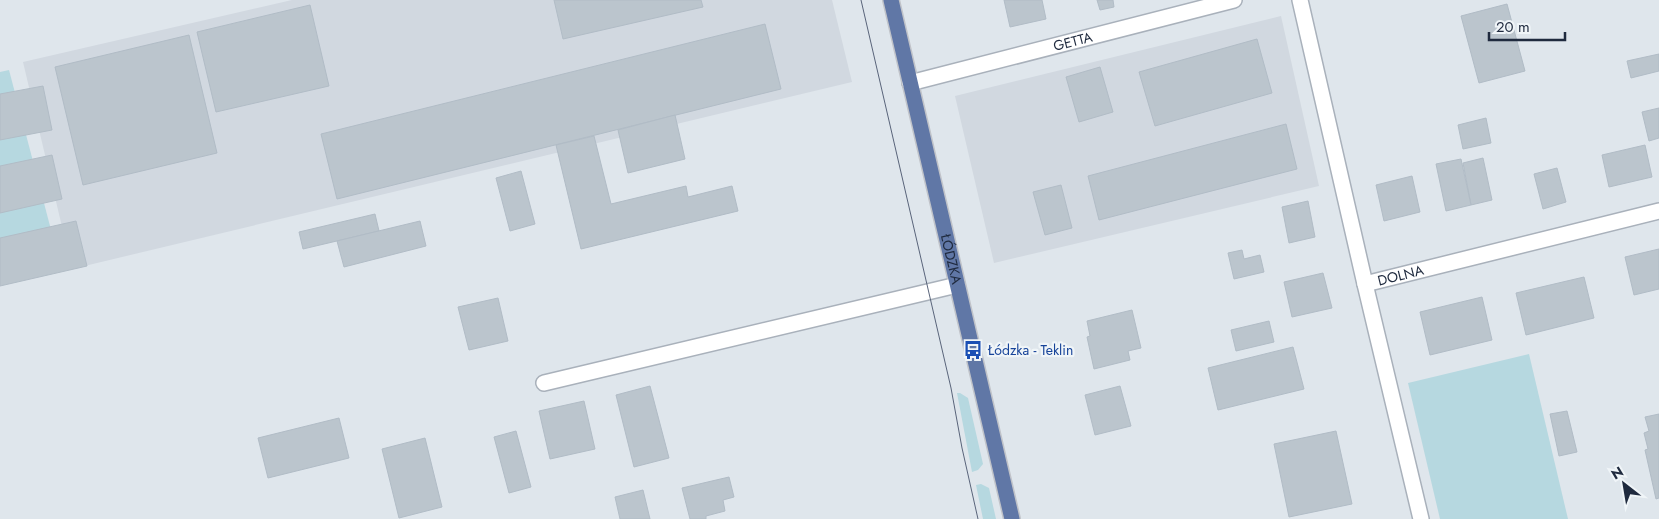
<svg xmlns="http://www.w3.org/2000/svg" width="1659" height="519" font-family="Jost,sans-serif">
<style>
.built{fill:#d1d8e0}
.green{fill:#b6d8e0}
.building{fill:#bbc5cd;stroke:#b1bcc6}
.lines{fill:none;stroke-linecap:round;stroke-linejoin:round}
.minor-casing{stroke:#a9b1bb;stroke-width:18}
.major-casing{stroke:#c0c3c9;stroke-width:18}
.minor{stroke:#fff;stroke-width:15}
.major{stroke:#6077a6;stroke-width:15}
.tram{stroke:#59647a;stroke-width:1}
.labels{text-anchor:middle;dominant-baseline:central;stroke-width:4.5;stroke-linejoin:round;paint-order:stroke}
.street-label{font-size:14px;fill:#1f2a3e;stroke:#f0f5f8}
.transit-label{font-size:14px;fill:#164399;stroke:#f0f5f8;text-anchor:start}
</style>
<rect width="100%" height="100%" fill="#dfe6ec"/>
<!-- built -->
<g class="built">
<path d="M292,0H832L852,82L72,269L23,62Z"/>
<path d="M1281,16L1319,186L994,263L955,96Z"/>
</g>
<!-- green -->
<g class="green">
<path d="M9,70L55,245L0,273V72Z"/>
<path d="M1529,354L1568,519H1440L1408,383Z"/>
<path d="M957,393H960L968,398L983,464L978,470L972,472Z"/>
<path d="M981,484L989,488L996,519H983L976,485Z"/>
</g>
<!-- building -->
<g class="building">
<path d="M554,0H701L703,7L563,39Z"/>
<path d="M1004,0H1042L1046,19L1010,27Z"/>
<path d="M1097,0H1113L1114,7L1100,10Z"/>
<path d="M1507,4L1525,71L1479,83L1461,16Z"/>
<path d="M310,5L329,86L216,112L197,32Z"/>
<path d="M765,24L781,89L337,199L321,134Z"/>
<path d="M189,35L217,153L83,185L55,67Z"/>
<path d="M1257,39L1272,93L1155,126L1139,72Z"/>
<path d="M1659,54V71L1631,78L1627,61Z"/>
<path d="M1100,67L1113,112L1079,122L1066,77Z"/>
<path d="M43,86L52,130L0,140V94Z"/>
<path d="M1659,108V138L1649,141L1642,112Z"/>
<path d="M675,115L685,159L628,173L618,130Z"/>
<path d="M1486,118L1491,143L1463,149L1458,125Z"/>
<path d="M1286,124L1297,169L1099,220L1088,176Z"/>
<path d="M594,136L611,204L686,186L688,197L732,186L738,211L581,249L556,145Z"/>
<path d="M1645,145L1652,177L1609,187L1602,155Z"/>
<path d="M52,155L62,199L0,213V166Z"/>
<path d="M1483,158L1492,200L1471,205L1463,163Z"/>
<path d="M1461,159L1471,205L1446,211L1436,164Z"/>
<path d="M1557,168L1566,202L1543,209L1534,174Z"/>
<path d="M521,171L535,224L510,231L496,178Z"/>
<path d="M1412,176L1420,212L1384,221L1376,185Z"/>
<path d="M1061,185L1072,228L1045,235L1033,192Z"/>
<path d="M1308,201L1315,237L1289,243L1282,207Z"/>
<path d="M375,214L379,231L303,249L299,232Z"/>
<path d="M76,221L87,266L0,286V238Z"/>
<path d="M420,221L426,246L344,267L337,241Z"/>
<path d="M1659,249V289L1634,295L1625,257Z"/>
<path d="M1242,250L1244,259L1260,255L1264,272L1234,279L1228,253Z"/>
<path d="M1323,273L1332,308L1292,317L1284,282Z"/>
<path d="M1584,277L1594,318L1526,335L1516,293Z"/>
<path d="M1482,297L1492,340L1430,355L1420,312Z"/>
<path d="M498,298L508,341L469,350L458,307Z"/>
<path d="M1132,310L1141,348L1128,351L1130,360L1094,369L1087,337L1090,336L1087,321Z"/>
<path d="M1269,321L1274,342L1236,351L1231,330Z"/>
<path d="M1293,347L1304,389L1218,410L1208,368Z"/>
<path d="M650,386L669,458L634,467L616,395Z"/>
<path d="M1120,386L1131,426L1095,435L1085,395Z"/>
<path d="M584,401L595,449L550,459L539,411Z"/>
<path d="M1567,411L1577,452L1559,456L1550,414Z"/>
<path d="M1659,414V498L1656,499L1645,450L1648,449L1644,433L1649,431L1645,417Z"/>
<path d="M339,418L349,458L268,478L258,438Z"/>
<path d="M516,431L531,487L509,493L494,437Z"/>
<path d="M1336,431L1352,504L1289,517L1274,444Z"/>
<path d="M425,438L442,507L399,518L382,449Z"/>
<path d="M729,477L734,497L723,500L725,511L706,516V519H690L682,488Z"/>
<path d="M643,490L650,519H620L615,497Z"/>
</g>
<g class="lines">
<!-- minor casing -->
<g class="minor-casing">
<g id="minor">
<path id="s1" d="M1300,0L1365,284L1659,211"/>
<path id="s2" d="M910,83L1234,0"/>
<path d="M1365,284L1421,519"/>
<path d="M544,383L957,285"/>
</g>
</g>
<!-- major casing -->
<g class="major-casing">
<g id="major">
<path id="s3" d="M891,0L1012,519"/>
</g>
</g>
<!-- minor -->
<use href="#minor" class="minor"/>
<!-- major -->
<use href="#major" class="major"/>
<!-- tram -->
<path class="tram" d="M861,0L951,388L962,448L978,519"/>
</g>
<!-- icons -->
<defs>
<g id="bus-bare" transform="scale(1.5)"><path d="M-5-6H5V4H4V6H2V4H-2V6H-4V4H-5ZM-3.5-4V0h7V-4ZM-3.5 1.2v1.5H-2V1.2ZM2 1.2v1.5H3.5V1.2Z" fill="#1a4fb4" stroke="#f0f5f8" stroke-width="2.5" paint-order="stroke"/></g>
</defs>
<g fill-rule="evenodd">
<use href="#bus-bare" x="973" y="350"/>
</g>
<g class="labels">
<!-- street labels -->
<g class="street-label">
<text stroke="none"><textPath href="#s2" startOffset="168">GETTA</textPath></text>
<text stroke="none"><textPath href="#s3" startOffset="266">ŁÓDZKA</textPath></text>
<text stroke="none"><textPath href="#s1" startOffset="328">DOLNA</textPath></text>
</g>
<!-- transit labels -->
<g class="transit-label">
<text x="988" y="350">Łódzka - Teklin</text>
</g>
</g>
<!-- north arrow -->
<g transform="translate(1624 484) rotate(329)" stroke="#f0f5f8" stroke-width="4" paint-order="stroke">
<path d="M0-4L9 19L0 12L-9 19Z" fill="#1f2a3e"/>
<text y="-8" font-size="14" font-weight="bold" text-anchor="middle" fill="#1f2a3e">N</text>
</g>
<!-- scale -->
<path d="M1489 32v8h76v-8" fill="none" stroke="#1f2a3e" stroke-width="2.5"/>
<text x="1496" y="32" font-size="15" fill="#1f2a3e" stroke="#f0f5f8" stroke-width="4" paint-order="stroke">20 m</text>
</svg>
